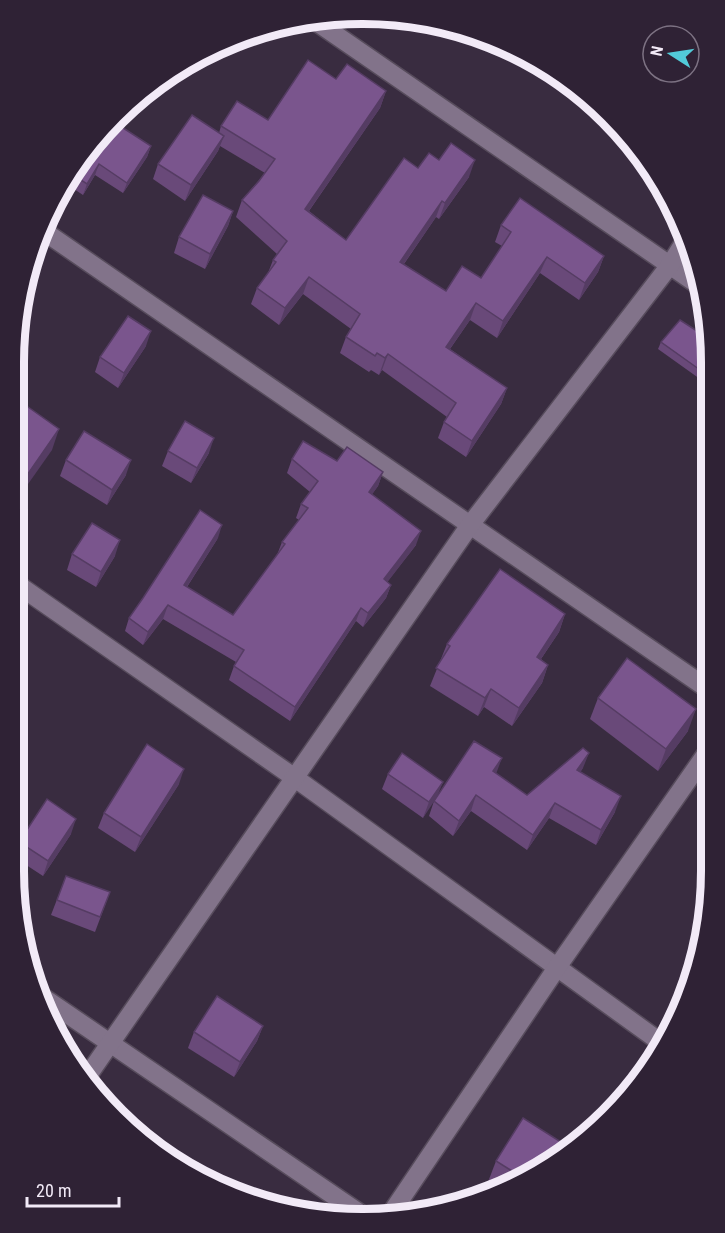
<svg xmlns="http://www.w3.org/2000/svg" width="725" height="1233" font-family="'Roboto Condensed',sans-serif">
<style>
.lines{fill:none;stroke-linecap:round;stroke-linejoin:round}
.minor-casing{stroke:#574c5c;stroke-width:21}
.minor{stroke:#82738a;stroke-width:18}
.wall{fill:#694979}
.shaded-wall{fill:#553c63}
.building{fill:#7a558d;stroke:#553c63;stroke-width:1.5}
.rim{fill:none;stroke:#f2eaf7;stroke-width:8}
</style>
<rect width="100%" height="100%" fill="#392c40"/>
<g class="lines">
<!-- minor casing -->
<g class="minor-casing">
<g id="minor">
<path d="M314,20L700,286"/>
<path d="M42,230L711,691"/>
<path d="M14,582L295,778L663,1044"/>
<path d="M38,994L368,1219"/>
<path d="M84,1081L470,525L670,265L687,238"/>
<path d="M390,1215L558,966L711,747"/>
</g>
</g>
<!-- minor -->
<use href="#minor" class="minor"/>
</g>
<!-- wall -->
<g class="wall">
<path d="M212,54L205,64L199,60Z"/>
<path d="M336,79L386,91L380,108L309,211L346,240L418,168L439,160L469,177L439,219L436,217L404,264L446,291L481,278L502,246L495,242L501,225L604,256L598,272L579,300L540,273L497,338L470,320L450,349L507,388L501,404L466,457L438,438L444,422L447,417L382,370L379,375L371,370L369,372L340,353L346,337L351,329L303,294L279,325L251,304L257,288L268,273L273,260L277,254L236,217L242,200L265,173L220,146L218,151L185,201L153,179L158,164L219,133L221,126L268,120Z"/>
<path d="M151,146L147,157L123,193L95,175L83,195L65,183L73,168Z"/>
<path d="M233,211L228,226L205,269L174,253L179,237Z"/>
<path d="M711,340V377L707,384L658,349L661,342Z"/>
<path d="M146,346L118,388L95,372L100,357Z"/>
<path d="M168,451L209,453L191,483L162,466Z"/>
<path d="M292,459L337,461L383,472L378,486L372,494L416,545L387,582L391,585L386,598L363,627L356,621L290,721L229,680L234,666L236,662L163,619L143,645L125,631L129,618L218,538L187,587L233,615L277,555L282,542L299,520L296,518L301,504L310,492L287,473Z"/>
<path d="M66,460L126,475L107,505L60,476Z"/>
<path d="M72,554L115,556L96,587L67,570Z"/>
<path d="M565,614L559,632L541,659L548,665L542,683L512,726L484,707L478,716L430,686L447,644Z"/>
<path d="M598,698L688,731L658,771L590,719Z"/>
<path d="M583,768L580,772L615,812L596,845L549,818L527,850L471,811L453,836L429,816L434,801L496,774L527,795Z"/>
<path d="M388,774L443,782L423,818L382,789Z"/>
<path d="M179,784L135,852L98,828L104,813Z"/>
<path d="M71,834L43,876L14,857L19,842Z"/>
<path d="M66,876L110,892L95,932L51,915Z"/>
<path d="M263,1026L257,1041L234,1077L188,1048L194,1032Z"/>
<path d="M572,1149L498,1188L488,1182L496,1161Z"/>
</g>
<!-- shaded-wall -->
<g class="shaded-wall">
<path d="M212,54L205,64L208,56Z"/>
<path d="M386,91L380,108L299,225L305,209Z"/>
<path d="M224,136L218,151L185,201L191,185Z"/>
<path d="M151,146L147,157L123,193L127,183Z"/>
<path d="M475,160L469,177L439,219L445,203Z"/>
<path d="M99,164L95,175L83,195L87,184Z"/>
<path d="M442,201L436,217L394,278L400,262Z"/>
<path d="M233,211L228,226L205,269L210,254Z"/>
<path d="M604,256L598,272L579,300L585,283Z"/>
<path d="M547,257L540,273L497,338L503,321Z"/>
<path d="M309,277L303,294L279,325L285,308Z"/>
<path d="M476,303L470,320L440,363L446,347Z"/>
<path d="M151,331L146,346L118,388L124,373Z"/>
<path d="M388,354L382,370L379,375L385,358Z"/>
<path d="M507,388L501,404L466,457L472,441Z"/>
<path d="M59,429L52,450L14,504V494Z"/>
<path d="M214,438L209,453L191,483L197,468Z"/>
<path d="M131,460L126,475L107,505L112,490Z"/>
<path d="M383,472L378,486L364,506L369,492Z"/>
<path d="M222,525L218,538L179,599L184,585Z"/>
<path d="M421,531L416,545L379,593L384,579Z"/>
<path d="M120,540L115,556L96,587L101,572Z"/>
<path d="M391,585L386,598L363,627L368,613Z"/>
<path d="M168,605L163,619L143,645L148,632Z"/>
<path d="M361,608L356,621L290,721L295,707Z"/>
<path d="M565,614L559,632L530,675L537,657Z"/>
<path d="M548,665L542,683L512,726L519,708Z"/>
<path d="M491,689L484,707L478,716L485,698Z"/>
<path d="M696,709L688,731L658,771L666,749Z"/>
<path d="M589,753L583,768L571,786L577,770Z"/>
<path d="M502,758L496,774L493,771Z"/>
<path d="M184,769L179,784L135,852L141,837Z"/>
<path d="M443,782L437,797L423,818L429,802Z"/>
<path d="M476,795L471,811L453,836L459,821Z"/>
<path d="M621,796L615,812L596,845L601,830Z"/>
<path d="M555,803L549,818L527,850L533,835Z"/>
<path d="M76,819L71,834L43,876L48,861Z"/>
<path d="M263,1026L257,1041L234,1077L240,1062Z"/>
</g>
<!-- building -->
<g class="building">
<path d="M308,60L336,79L347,64L386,91L305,209L346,240L404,158L418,168L429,153L439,160L451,143L475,160L445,203L442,201L400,262L446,291L462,266L481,278L511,232L501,225L520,198L604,256L585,283L547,257L503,321L476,303L446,347L507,388L472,441L444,422L456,403L388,354L385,358L377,353L375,356L346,337L360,314L309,277L285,308L257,288L276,262L273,260L287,241L242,200L259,181L275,159L221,126L237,101L268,120Z"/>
<path d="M192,115L224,136L191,185L158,164Z"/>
<path d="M117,124L151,146L127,183L99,164L87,184L70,173L73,168Z"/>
<path d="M203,195L233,211L210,254L179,237Z"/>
<path d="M128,316L151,331L124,373L100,357Z"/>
<path d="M680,320L711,340V375L710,377L661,342Z"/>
<path d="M14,397L59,429L14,494Z"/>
<path d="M185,421L214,438L197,468L168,451Z"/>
<path d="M84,431L131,460L112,490L66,460Z"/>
<path d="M303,441L337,461L347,447L383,472L369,492L421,531L384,579L391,585L368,613L361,608L295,707L234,666L244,650L168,605L148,632L129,618L143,598L200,510L222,525L184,585L233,615L285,544L282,542L308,508L301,504L318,481L292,459Z"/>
<path d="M92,523L120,540L101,572L72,554Z"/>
<path d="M500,569L565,614L537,657L548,665L519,708L491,689L485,698L436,668L450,646L447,644Z"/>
<path d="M627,658L696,709L666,749L598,698Z"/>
<path d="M474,741L502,758L493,771L527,795L583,748L589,753L577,770L621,796L601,830L555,803L533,835L476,795L459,821L434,801Z"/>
<path d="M147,744L184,769L141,837L104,813Z"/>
<path d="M402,753L443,782L429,802L388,774Z"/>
<path d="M47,799L76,819L48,861L19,842Z"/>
<path d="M66,876L110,892L100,917L57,900Z"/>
<path d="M217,996L263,1026L240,1062L194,1032Z"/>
<path d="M523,1118L572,1149L520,1176L496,1161Z"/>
</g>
<!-- crop -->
<path d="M0 0H725V1233H0ZM362 24H363A338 338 0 0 1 701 362V871A338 338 0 0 1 363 1209H362A338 338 0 0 1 24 871V362A338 338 0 0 1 362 24Z" fill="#2f2235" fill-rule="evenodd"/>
<path class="rim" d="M362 24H363A338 338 0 0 1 701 362V871A338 338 0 0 1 363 1209H362A338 338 0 0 1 24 871V362A338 338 0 0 1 362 24Z"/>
<!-- north arrow -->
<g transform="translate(671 54) rotate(282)"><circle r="28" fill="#2f2235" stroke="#7d7283" stroke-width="1.5"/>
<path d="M0-4.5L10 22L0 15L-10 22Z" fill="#52cbd9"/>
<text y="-9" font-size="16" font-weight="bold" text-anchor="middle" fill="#f2eaf7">N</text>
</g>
<!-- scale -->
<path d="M27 1197v9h92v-9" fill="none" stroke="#f2eaf7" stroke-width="3"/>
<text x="36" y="1197" font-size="18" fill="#f2eaf7" stroke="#2f2235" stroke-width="4.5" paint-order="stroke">20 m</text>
</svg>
